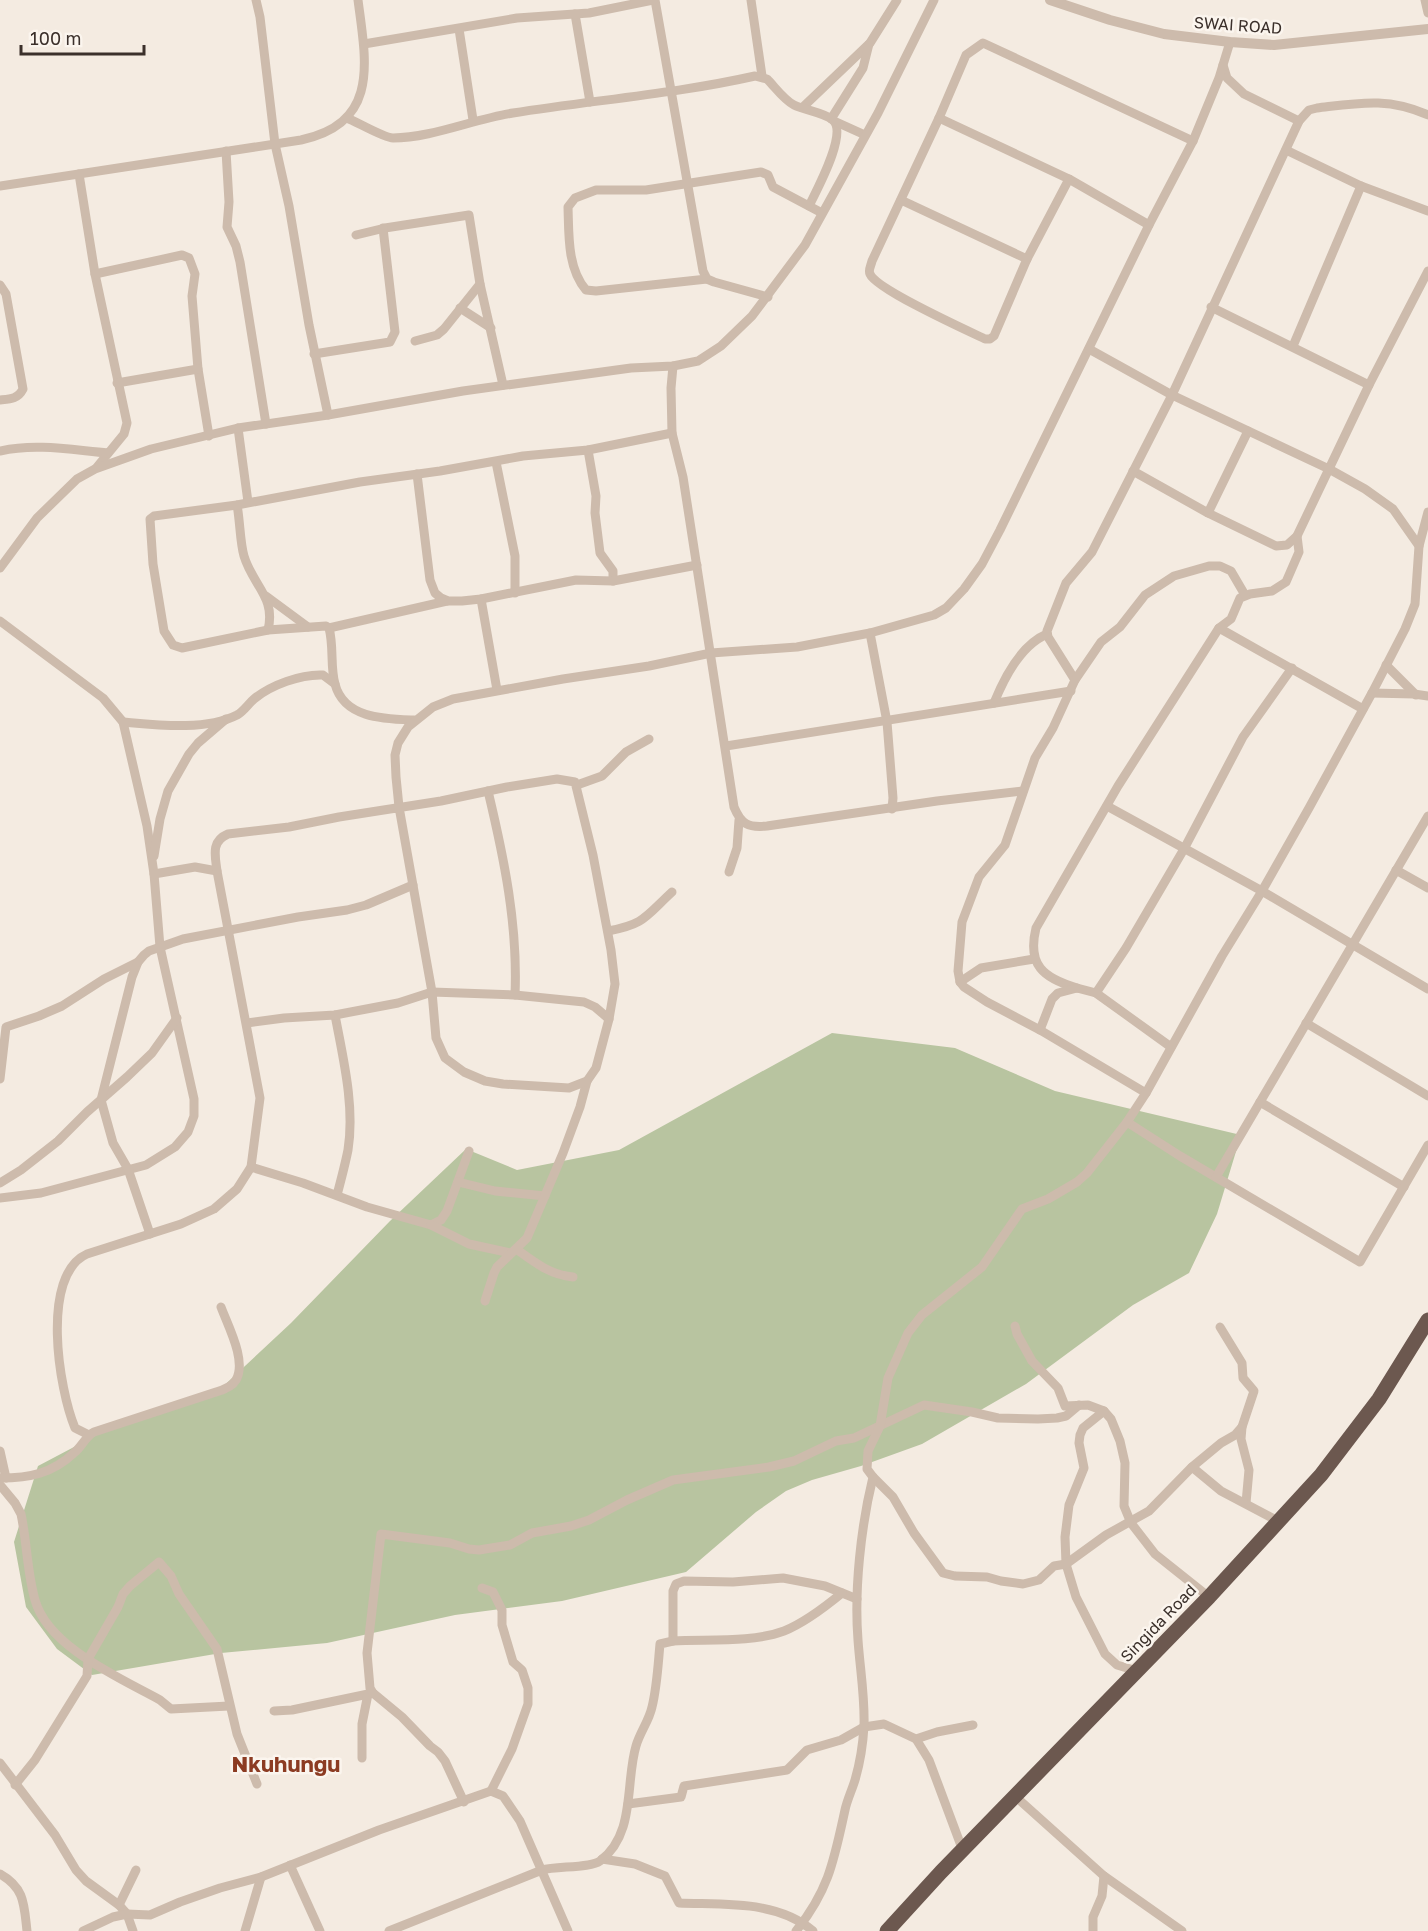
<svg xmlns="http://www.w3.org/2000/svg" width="1428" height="1931" font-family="'Golos Text',sans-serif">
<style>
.green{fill:#b8c4a0}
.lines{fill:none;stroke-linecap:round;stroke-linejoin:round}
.minor{stroke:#cdbbac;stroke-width:9}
.tertiary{stroke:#cdbbac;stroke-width:10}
.trunk{stroke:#6c584f;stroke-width:15}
.labels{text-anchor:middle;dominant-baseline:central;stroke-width:5;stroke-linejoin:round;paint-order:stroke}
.street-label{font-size:16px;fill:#3b302b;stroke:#fbf5ee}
.district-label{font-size:22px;font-weight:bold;fill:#8c3b22;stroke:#fbf5ee}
</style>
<rect width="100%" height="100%" fill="#f4ebe1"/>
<!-- green -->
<path class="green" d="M832,1033L955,1048L1055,1091L1241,1135L1217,1214L1189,1273L1133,1305L1026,1384L922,1444L861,1466L812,1480L786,1491L756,1512L686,1572L562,1601L455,1615L327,1643L221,1653L92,1675L57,1649L26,1607L14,1542L38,1466L127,1419L216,1393L291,1323L390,1221L466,1149L517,1170L619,1150Z"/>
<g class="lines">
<!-- minor -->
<g class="minor">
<path d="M256,0L260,17L275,144L289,206L309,325L328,415"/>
<path d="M655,0L703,271L707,279L714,282L768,297"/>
<path d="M751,0L762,76"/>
<path d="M1425,0L1428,13"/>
<path d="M575,14L590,102"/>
<path d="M459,29L473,120"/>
<path d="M364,44L517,18L589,13L653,0"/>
<path d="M1223,65L1227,78L1244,94L1299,121"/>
<path d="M803,107L870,43L897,0"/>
<path d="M347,118C357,122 384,138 393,138C431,138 474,119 513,113C594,100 675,94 755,76L767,79C775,87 784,100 794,105C804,110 825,113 833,120C848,134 816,191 809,206"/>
<path d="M939,118L1069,179L1149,225"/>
<path d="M831,119L863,68L869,44"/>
<path d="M834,121L865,135"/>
<path d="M1286,150L1361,186L1428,211"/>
<path d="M226,151L229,202L227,227L236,246L240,262L266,424"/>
<path d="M79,174L95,274L127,423L124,434L97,467"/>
<path d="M1069,179L1027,259L994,336L990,339H985C966,330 876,289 870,274C868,270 871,266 872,261L939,118L966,55L983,43L1193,141"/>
<path d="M0,186L301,140C380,123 366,62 358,0"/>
<path d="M901,200L1027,259"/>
<path d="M356,235L385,228L469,215L480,284L503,385"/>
<path d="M95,274L182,255L189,258L195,274L192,296L198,369L209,436"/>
<path d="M707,279L596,291L586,290C567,268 569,234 568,207L575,198L596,190H646L761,172L768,175L773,187L822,213"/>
<path d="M0,285L6,294L23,389C18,399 10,399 0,400"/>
<path d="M1211,307L1369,385"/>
<path d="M460,308L491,328"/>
<path d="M415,341L437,335L444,329L480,284"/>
<path d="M1293,346L1361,186"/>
<path d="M314,354L390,342L395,332L383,228"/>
<path d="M673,366L671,388L672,433L683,477L734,807C741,824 748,828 767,826L937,801L1023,791"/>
<path d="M117,383L198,369"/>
<path d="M238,428L248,502"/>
<path d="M588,450L596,496L595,513L600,553L613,571V581"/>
<path d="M0,451C36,443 72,450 108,453"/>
<path d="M496,462L515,556V593"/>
<path d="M1133,471L1208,513L1276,546L1287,545L1297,536L1369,385L1428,271"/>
<path d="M417,474L430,580L435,593L441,598L448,601H462L481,599L576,580L613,581L697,565"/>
<path d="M237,505C240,520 240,543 244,556C253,586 276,597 268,630"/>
<path d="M1208,513L1248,431"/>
<path d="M1419,546L1428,512"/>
<path d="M0,568L37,518L77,479L95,469L151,449L238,428L328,415L463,391L631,368L673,366L698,361L721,346L752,316L805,245L878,113L934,0"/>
<path d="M266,596L308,627"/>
<path d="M481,599L497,690"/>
<path d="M0,621L103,698L123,722L147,826L154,874L160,947L194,1099V1116L188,1132L175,1147L146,1165L41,1193L0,1198"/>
<path d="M329,628L447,601"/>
<path d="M1219,628L1363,709"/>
<path d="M870,633L887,722L893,798L892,809"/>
<path d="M1386,665L1416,695"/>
<path d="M1075,680L1048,637L1047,631L1066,583L1092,552L1172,395L1299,121L1309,110L1317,108C1359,103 1388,97 1428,115"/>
<path d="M1372,693L1414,694L1428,696"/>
<path d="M994,703C1004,678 1021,645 1047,634"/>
<path d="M414,720C386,719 344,719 335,684C330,667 334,646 329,628L326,626L268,630L182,648L173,645L164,631L153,564L150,519L154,516L237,505L360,482L440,471L523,456L588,450L672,433"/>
<path d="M123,722C157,725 206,731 237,715C244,711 248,704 254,699C271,685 301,674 323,675L335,684"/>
<path d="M726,746L1071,691"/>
<path d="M577,785L602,776L626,752L649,739"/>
<path d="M488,791C504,858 518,925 515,995"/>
<path d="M1107,806L1262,891L1428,989"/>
<path d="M154,856L160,819L168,791L189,754L198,743L226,719"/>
<path d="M1396,870L1428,888"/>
<path d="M729,872L737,848L739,820"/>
<path d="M154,874L195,867L217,871"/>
<path d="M608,931C645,924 645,917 672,892"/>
<path d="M960,982L981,968L1034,959"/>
<path d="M1077,988C1043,978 1027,965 1036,928L1118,786L1219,628L1231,619L1240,598L1250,594L1272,591L1286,582L1299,552L1297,536"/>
<path d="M1096,993L1126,948L1184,849L1243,737L1292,668"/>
<path d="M335,1015C343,1058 355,1106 348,1150C345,1165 341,1180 337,1195"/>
<path d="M247,1023L284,1018L335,1015L398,1003L432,992L515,995L584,1002L595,1007L609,1019"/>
<path d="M1306,1023L1428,1096"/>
<path d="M1040,1030L1052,999L1058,993L1077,988L1096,993L1171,1047"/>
<path d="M0,1079L6,1027L39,1016L62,1006L104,979L138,962"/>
<path d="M1146,1093L1040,1030L987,1002L964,987L960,982L958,971L962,922L979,877L1005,845L1035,758L1053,728L1075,680L1101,642L1120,627L1145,595L1174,576L1209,566H1220L1231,571L1245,595"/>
<path d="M1260,1102L1404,1187"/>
<path d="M1127,1122L1180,1156L1360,1262L1428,1145"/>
<path d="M251,1167L303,1183L367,1207L431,1225L441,1220L447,1211L469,1151"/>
<path d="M1216,1177L1428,816"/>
<path d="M458,1182L495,1191L545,1196"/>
<path d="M0,1183L21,1170L58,1141L87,1112L127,1077L152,1053L177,1018"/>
<path d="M431,1225L469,1244L511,1253"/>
<path d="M150,1234L128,1169L113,1143L101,1100L132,977L138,962L144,955L149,951L183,939L298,917L347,910L366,905L413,885"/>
<path d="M516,1249C534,1262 550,1275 573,1277"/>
<path d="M485,1301L494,1273L497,1267L527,1238L563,1153L580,1107L587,1081"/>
<path d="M1015,1326L1017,1334L1032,1361L1058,1388L1065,1406L1088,1405L1104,1411L1111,1419L1120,1441L1125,1463L1124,1506L1131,1523L1155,1554L1209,1597"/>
<path d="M1220,1327L1242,1363L1243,1378L1254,1391L1242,1427L1241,1439L1249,1470L1246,1503"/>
<path d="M1104,1411L1083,1428L1080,1435L1079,1443L1084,1468L1069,1505L1065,1537L1066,1564L1076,1597L1105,1654L1117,1665L1137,1671"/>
<path d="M89,1435L75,1428C59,1390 40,1275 87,1254L181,1224L214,1209L237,1189L251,1167L260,1098L217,871C215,855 211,841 228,834L289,827L339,817L441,801L507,787L557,779L575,782L593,855L611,950L615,984L609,1019L596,1068L587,1081L569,1088L503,1084L485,1081L464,1072L445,1058L436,1038L432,992L399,807L396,777L395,755L398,743L408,727L433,707L453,699L563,679L649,666L711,653L797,647L870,633L934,615L946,608L964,589L982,564L1000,530L1149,225L1193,141L1219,78L1230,42"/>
<path d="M0,1451L6,1478"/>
<path d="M1192,1467L1221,1491L1280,1522"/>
<path d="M873,1477L893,1497L914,1533L943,1573L955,1576L987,1577L1001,1581L1023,1584L1039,1580L1054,1566L1066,1564L1106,1535L1149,1511L1192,1467L1221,1443L1235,1435L1242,1427"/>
<path d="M0,1478C29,1478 52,1474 75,1452C82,1446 86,1436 94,1432L216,1392C223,1390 232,1387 236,1380C247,1361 228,1326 221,1307"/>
<path d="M0,1485L15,1503L21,1514C27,1542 27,1572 35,1600C48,1647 120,1678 160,1700L171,1709L229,1706"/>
<path d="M482,1588L493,1592L502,1610V1625L513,1662L522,1670L528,1688V1704L512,1749L491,1791"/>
<path d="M673,1641V1591L676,1584L684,1581L733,1582L783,1578L825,1586L857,1599"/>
<path d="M274,1711L292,1710L373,1693"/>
<path d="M916,1739L937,1732L973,1725"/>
<path d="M362,1758V1724L368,1694"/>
<path d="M0,1763L55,1835L76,1870L86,1881L119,1905L127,1914L133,1931"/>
<path d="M15,1785L35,1760L87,1676L88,1659L118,1607L123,1594L130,1586L159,1562L171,1576L179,1594L217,1649L237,1734L257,1784"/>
<path d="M1016,1797L1104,1876L1182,1931"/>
<path d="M464,1802L445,1761L438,1752L430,1746L402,1717L373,1693L370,1688L367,1653L381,1534L450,1543L469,1549L479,1550L510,1545L532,1533L571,1526L589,1520L627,1500L673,1480L769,1467L794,1461L836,1441L854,1438L924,1405L972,1412L998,1418L1038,1419L1057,1418L1066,1416L1079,1405"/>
<path d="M628,1804L681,1797L684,1786L787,1770L807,1750L841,1740L864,1727L884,1724L916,1739L929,1760L963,1851"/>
<path d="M602,1859L635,1864L665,1876L679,1903C724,1905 777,1900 813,1931"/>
<path d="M290,1865L320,1931"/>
<path d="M0,1874C25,1888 24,1905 27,1931"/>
<path d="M119,1905L136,1870"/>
<path d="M83,1931L113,1917L127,1914L150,1915L180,1902L220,1888L261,1877L379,1830L491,1791L503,1796L520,1821L568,1931"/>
<path d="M245,1931L261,1877"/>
<path d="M389,1931L542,1870C556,1866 591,1868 600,1861C636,1834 625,1783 636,1746C640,1732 649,1721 652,1707C657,1687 658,1665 660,1644L673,1641C707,1639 752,1643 784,1631C804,1623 825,1607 842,1593"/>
<path d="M796,1931C829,1890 834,1860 845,1810C847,1800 852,1790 855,1780C860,1763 863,1744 864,1726C865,1697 860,1669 858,1640C854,1590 861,1526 873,1477L867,1469L868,1451L880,1426L888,1378L908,1333L922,1315L982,1267L1022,1209L1048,1199L1077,1182L1087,1173L1127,1122L1146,1093L1222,956L1262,891L1309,808L1372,693L1405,629L1415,604L1419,546L1393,509L1365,489L1329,469L1172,395L1089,349"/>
<path d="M1093,1931V1917L1102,1896L1104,1876"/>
</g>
<!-- tertiary -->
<path class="tertiary" d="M1050,0L1110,20L1164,34L1230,42L1274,45L1428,29"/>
<!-- trunk -->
<path class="trunk" d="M887,1931L941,1872L1209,1597L1321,1475L1379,1399L1428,1320"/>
</g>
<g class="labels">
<!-- street labels -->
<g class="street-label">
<text transform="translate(1238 25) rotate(4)">SWAI ROAD</text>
<text transform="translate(1158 1623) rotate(-46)">Singida Road</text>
</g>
<!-- district labels -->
<g class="district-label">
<text x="286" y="1763">Nkuhungu</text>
</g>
</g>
<!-- scale -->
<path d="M21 45v9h123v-9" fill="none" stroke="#3b302b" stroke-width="3"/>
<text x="30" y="45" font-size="18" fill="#3b302b" stroke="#fbf5ee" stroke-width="4.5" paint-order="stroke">100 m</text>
</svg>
